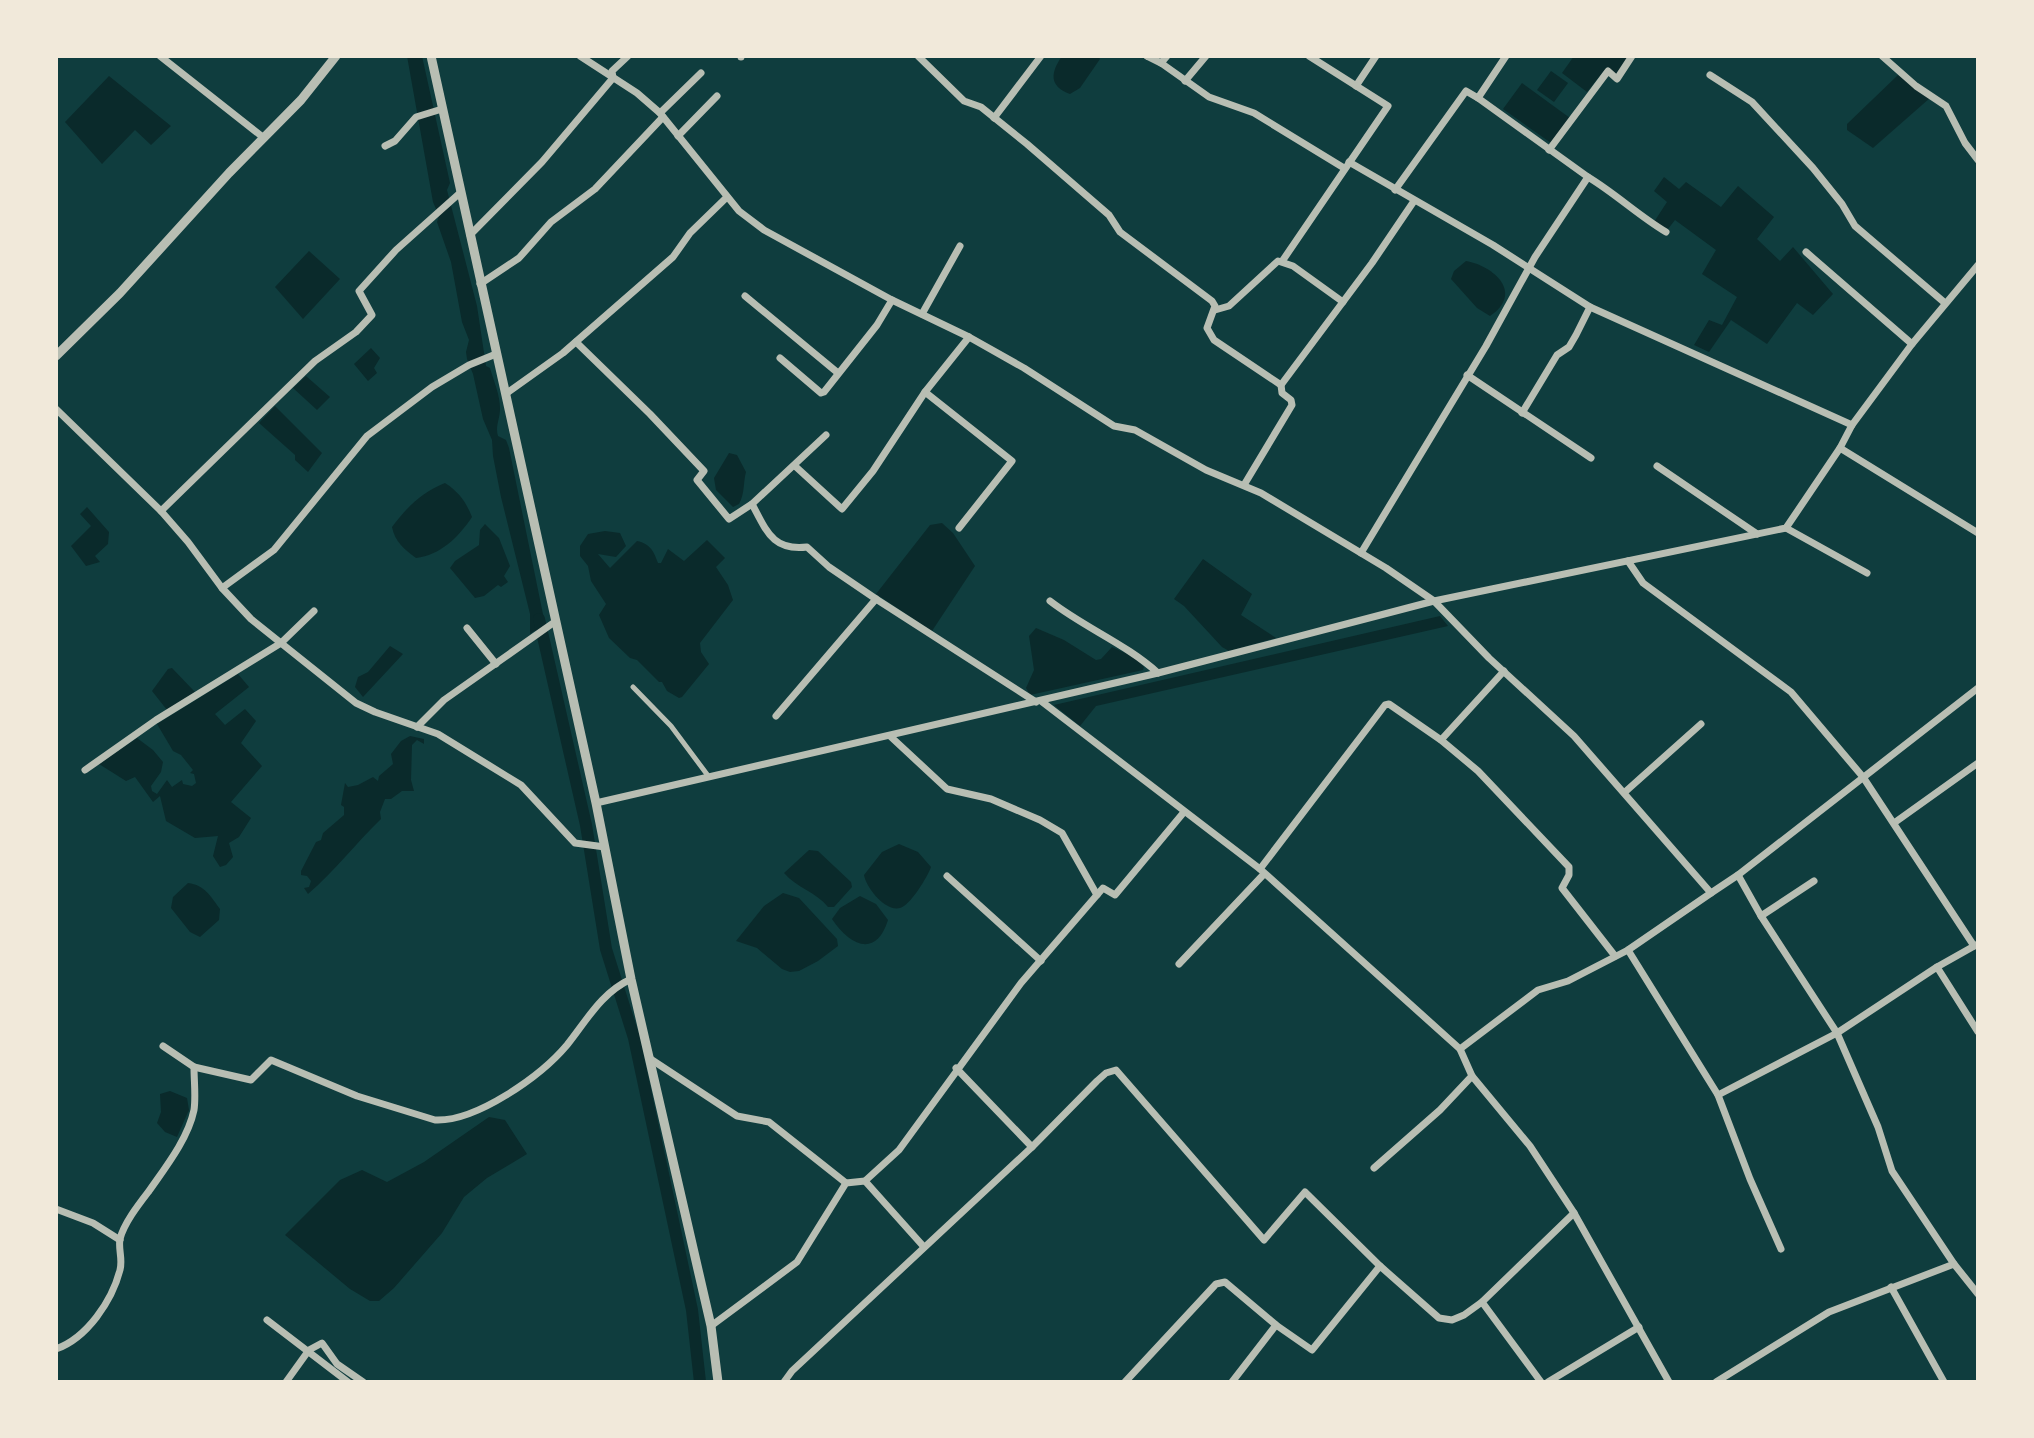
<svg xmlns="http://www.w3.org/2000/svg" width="2034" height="1438" font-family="Barlow,sans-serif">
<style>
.water{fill:#0a2a2b}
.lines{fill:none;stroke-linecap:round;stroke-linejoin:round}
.canal{stroke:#0a2a2b;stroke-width:12}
.pedestrian{stroke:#b8beb3;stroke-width:5}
.minor{stroke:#b8beb3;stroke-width:7}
.tertiary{stroke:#b8beb3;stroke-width:9}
</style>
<rect width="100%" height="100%" fill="#0f3d3e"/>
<!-- water -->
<g class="water">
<path d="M407,56H422L450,183L447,190L477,306L486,366L490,368C494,382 500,395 500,409C500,419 495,426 498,436L506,440L509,448L545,624L530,634V614L501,497L493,456L492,440L483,419L473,374L467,359L466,352L469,340L462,322L451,262L437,222L439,216L433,202Z"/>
<path d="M1062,56H1098L1100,59L1080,88L1070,94C1048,86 1051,72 1062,56Z"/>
<path d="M1574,56H1629L1616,74L1607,67L1587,92L1562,73Z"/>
<path d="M1551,71L1568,83L1554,102L1537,90Z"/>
<path d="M1898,75L1930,98L1873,148L1847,130V124Z"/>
<path d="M109,76L171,126L151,145L135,130L102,164L65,122Z"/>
<path d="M1522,83L1570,118L1551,143L1503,109Z"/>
<path d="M1664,177L1679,189L1686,182L1721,207L1738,186L1774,217L1757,239L1780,261L1793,247L1833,294L1813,315L1797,303L1767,344L1731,320L1709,352L1694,345L1709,320L1722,325L1737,297L1702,274L1716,250L1675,220L1668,229L1654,222L1667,202L1654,191Z"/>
<path d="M309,251L340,279L303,319L275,287Z"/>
<path d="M1466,261C1494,266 1524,293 1490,316L1477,308L1451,279L1454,271Z"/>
<path d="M371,348L380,358L374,368L377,373L368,381L354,364Z"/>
<path d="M306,376L330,397L317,410L293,388Z"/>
<path d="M275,406L322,453L308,472L295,460V455L259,423Z"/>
<path d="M729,453L737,455L746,472C743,483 745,493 739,504L733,507L716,490L714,478Z"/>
<path d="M445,483C459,492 466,502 472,517C458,538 440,555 416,558C404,549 395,542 392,527C406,508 422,492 445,483Z"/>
<path d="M87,507L109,532L108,544L95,556L100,562L86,566L71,546L91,526L80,514Z"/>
<path d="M942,523L953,533L975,566L932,631L876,594L930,525Z"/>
<path d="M485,524L499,538L510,566L504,576L508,582L501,587L498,585L484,596L475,598L450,568L455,561L479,545L480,530Z"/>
<path d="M605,531L620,533L626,546L616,557L598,554L610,568L637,541C651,544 654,552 658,563H661L668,549L684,561L707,540L725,558L716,567L728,585L733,600L700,643L701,652L709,664L682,697L679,698L667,691L662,682H659L637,660L630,658L609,638L599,615L606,604L591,581L588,566L580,556V546L588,534Z"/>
<path d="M1203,559L1252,594L1241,615L1276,638L1229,651L1222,647L1184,606L1174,599Z"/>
<path d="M1440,616L1448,626L1096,706L1080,726L1054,705Z"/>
<path d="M1036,628L1064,640L1096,660L1101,659L1112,647L1132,656L1144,667L1143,670L1030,695L1026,688L1034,670L1029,636Z"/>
<path d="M390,646L403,654L363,697L355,687L358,677L368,672Z"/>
<path d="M172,668L195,692L167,710L152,691L168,669Z"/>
<path d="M238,674L249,687L215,714L225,725L245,709L256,721L241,743L262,766L231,802L251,818L239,837L229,843L233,857L226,865L220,867L213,856L218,836L195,838L166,821L160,796L153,802L135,777L126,781L99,764L137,738L153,750L163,762L161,772L151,786L152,791L157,794L167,780L172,787L182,780L183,784L192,786L196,783L194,774L190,773L193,770L181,755L173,751L157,724Z"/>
<path d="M410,736L424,739V744L417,740L412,745L411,780L414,791H402L391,799H385L380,812L381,819C355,844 335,871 308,894L304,888L309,887L311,881L307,876L301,875V871L316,842L321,840L323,833L344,815V807L341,805L345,783L348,787L358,785L373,777L378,781L379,776L393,764L391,754L401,741Z"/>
<path d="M899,844L918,852L931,867C928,876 910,906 900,908C885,912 866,887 864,875L882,852Z"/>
<path d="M809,850L818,851L851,882L852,887L834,907H828C816,892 797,888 784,873Z"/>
<path d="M188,883C205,885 211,897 220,909L219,920L200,937L190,932L171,908L173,897Z"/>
<path d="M783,893L799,898L837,939L838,946L818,961L799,971L790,972L782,969L757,948L736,941L764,906Z"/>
<path d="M860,896L876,904L888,920C876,959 849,945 832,919L840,908Z"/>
<path d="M170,1091L187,1098L189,1110L177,1137L165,1132L157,1123L161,1112L160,1094Z"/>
<path d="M489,1117L505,1120L527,1154L487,1178L464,1197L442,1233L394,1288L379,1301H370L350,1289L285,1235L340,1180L362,1170L387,1182L424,1162Z"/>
</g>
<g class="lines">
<!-- canal -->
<path class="canal" d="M539,619L586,825L606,949L634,1038L692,1310L700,1382"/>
<!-- pedestrian -->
<path class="pedestrian" d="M633,687L671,726L709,777"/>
<!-- minor -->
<g class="minor">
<path d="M160,56L264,138"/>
<path d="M580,56L637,93L660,113L739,211L764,230L892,300L969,337L1024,368L1114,426L1135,430L1206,470L1261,493L1386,568L1434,601L1489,658L1574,736L1711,893L1738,875L1761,916L1837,1033L1878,1127L1892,1171L1954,1264L1978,1294"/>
<path d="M918,56L964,101L981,107L1027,144L1109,215L1120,232L1212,301L1215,306L1207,328L1214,340L1281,385L1372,263L1414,201"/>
<path d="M1147,56L1161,63"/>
<path d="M1167,56L1161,63L1209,97L1254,113L1344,168"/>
<path d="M1882,56L1916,86L1946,106L1965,143L1978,160"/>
<path d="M741,57V56"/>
<path d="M1710,75L1752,102L1813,168L1842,204L1855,226L1945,303"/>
<path d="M1185,81L1206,56"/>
<path d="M1356,86L1376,56"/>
<path d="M1478,98L1588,177"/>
<path d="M660,113L701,73"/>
<path d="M994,118L1041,56"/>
<path d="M678,136L717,96"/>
<path d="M385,146L395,141L416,117L442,109"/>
<path d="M1549,150L1608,71L1617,79L1632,56"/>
<path d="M1349,162L1493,245L1590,307L1852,425"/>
<path d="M1395,190L1466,91L1478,98L1506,56"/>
<path d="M470,235L542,162L613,78L612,71L628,56"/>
<path d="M1806,252L1912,344L1852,425L1840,448L1978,533"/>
<path d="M1283,260L1388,106L1309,56"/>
<path d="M480,284L519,258L551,222L595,189L663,117"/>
<path d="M745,296L838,373"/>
<path d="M1215,310L1229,306L1278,261L1293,266L1343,302"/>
<path d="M922,314L960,246"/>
<path d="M576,342L650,414L704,471L697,480L729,519L752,504L826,435"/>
<path d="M1912,344L1978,265"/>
<path d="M780,358L821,393L824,392L877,325L892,300"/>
<path d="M1467,375L1591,458"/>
<path d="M507,393L563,353L673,257L690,233L727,197"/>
<path d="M56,409L161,511L188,542L222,588L251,619L356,703L375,712L438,734L521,785L575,843L605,847"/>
<path d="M1522,413L1557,355L1569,347L1576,335L1590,307"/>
<path d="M795,466L842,509L873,471L925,392"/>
<path d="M1657,466L1757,534"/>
<path d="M1244,485L1292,405L1291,400L1282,393L1281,385"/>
<path d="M752,504C767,532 773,551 807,547L829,567L876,599L1036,702"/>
<path d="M161,511L315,361L356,332L372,315L359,291L396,250L461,192"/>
<path d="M959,528L1012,461L925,392L969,337"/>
<path d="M1786,528L1867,573"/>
<path d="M1361,553L1486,346L1535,257L1588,177C1616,194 1639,216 1666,232"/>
<path d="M1628,561L1643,583L1791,692L1863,777L1974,946"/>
<path d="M222,588L274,550L367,436L432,387L469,365L496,354"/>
<path d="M1050,601C1085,628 1126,644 1158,673"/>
<path d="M467,628L496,664"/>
<path d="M1041,701L1260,869L1460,1049L1472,1076L1530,1146L1574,1213L1669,1382"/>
<path d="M776,716L876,599"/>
<path d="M417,727L444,700L556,621"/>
<path d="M890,736L947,789L991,799L1040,820L1062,833L1097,895"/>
<path d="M1441,740L1504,671"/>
<path d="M85,770L156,720L281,643L314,611"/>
<path d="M1625,792L1701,724"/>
<path d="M596,803L1158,673L1434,601L1786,528L1840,448"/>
<path d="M1894,823L1978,763"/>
<path d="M1260,869L1385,705L1389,704L1441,740L1478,771L1569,867V875L1562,888L1615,956"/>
<path d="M1738,875L1978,688"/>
<path d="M947,876L1041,961"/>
<path d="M1761,916L1814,881"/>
<path d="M1628,950L1718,1095L1837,1033L1937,967L1976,945"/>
<path d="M1179,964L1264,874"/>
<path d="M1937,967L1978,1032"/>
<path d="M1460,1049L1538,990L1568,981L1628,950L1711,893"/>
<path d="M649,1058L737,1116L769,1122L846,1183"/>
<path d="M194,1067L251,1080L271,1060L357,1096L435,1120C476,1122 541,1076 567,1045C587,1020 601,993 631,979"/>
<path d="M956,1068L1032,1147"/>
<path d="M1718,1095L1750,1179L1781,1249"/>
<path d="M1374,1168L1440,1110L1472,1076"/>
<path d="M865,1181L924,1247"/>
<path d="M56,1209L93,1223L120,1240"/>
<path d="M1891,1287L1944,1382"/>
<path d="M1482,1302L1541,1382"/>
<path d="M267,1320L348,1382"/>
<path d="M711,1326L797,1262L846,1183L865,1181L899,1150L1021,983L1103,888L1115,895L1184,812"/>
<path d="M56,1349C87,1338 112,1301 120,1270C123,1259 118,1249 120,1239C124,1223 139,1204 149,1191C165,1168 188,1139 194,1110C196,1097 194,1081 194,1067L163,1046"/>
<path d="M286,1382L309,1350L322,1343L337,1364L363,1382"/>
<path d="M784,1382L792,1371L1032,1147L1097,1081L1106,1073L1116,1070L1264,1240L1305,1192L1380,1266"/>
<path d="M1125,1382L1216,1284L1225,1282L1276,1325L1312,1350L1380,1266L1439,1318L1452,1320L1464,1315L1482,1302L1574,1213"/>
<path d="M1232,1382L1276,1325"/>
<path d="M1548,1382L1639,1327"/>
<path d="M1716,1382L1829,1312L1954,1264"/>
</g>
<!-- tertiary -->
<g class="tertiary">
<path d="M431,56L596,803L631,979L711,1326L718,1382"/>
<path d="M56,356L120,293L229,173L301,100L336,56"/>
</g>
</g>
<!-- border -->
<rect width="2034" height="1438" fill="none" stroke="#f1e9da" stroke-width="116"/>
</svg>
